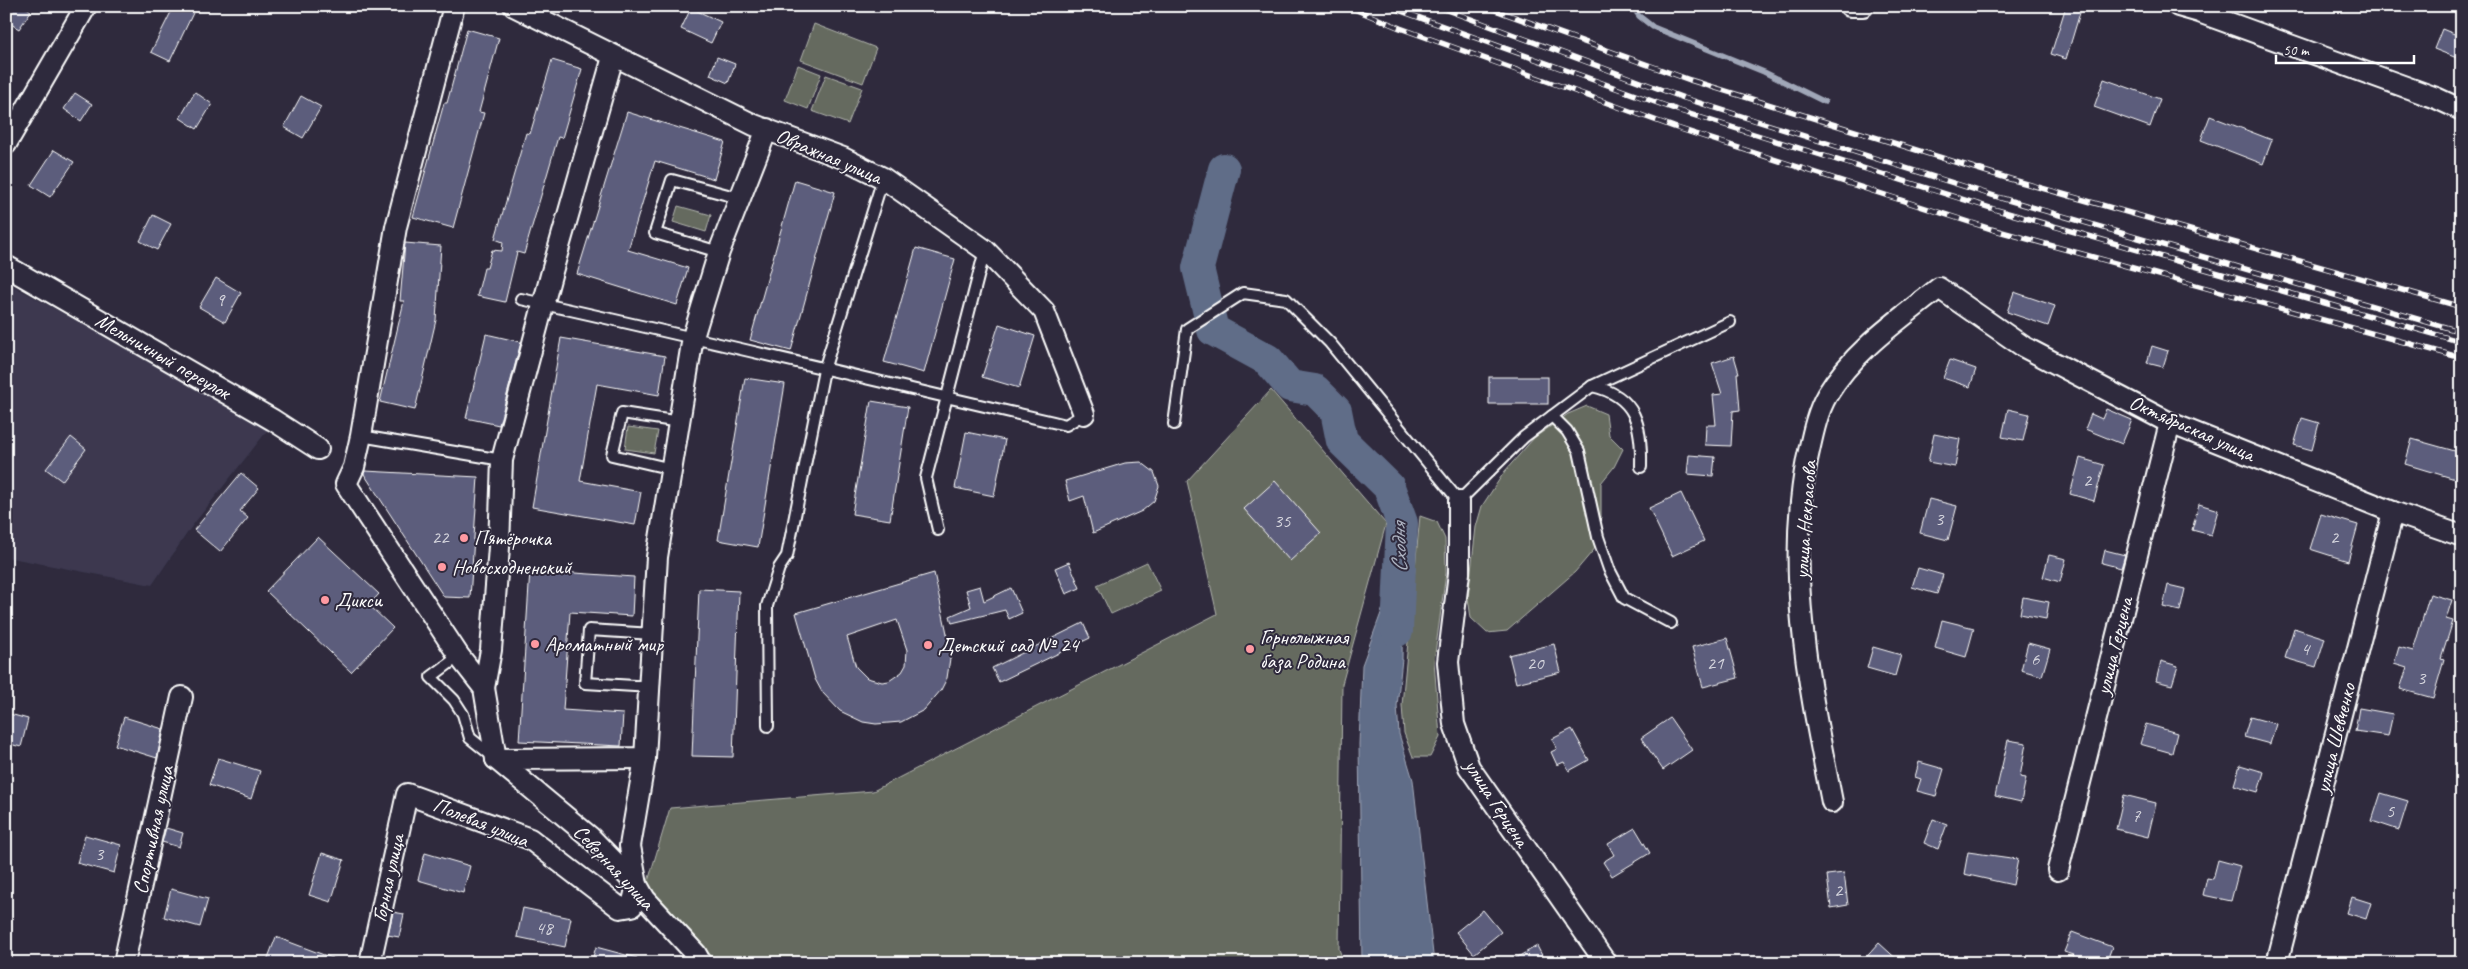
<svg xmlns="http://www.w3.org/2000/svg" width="2468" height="969" font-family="Caveat,sans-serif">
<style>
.built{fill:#3c3950}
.green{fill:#656b5e;stroke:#b2b5ae}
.water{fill:#606d88;stroke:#a0a7b8}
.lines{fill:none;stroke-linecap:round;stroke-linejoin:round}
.stream{stroke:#a0a7b8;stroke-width:5.5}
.river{stroke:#606d88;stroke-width:32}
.building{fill:#5c5d7b;stroke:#fff;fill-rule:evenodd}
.service-casing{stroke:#fff;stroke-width:14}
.minor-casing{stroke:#fff;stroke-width:24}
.service{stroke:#2f2a3d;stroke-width:10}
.minor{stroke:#2f2a3d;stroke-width:20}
.rail-casing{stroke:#fff;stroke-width:5.5}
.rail{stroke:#2f2a3d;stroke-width:4;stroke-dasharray:11;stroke-linecap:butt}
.poi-dot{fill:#ff9aa2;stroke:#2f2a3d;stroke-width:2}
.labels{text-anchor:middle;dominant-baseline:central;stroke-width:4;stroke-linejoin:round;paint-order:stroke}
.number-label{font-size:19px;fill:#d6d6de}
.street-label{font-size:21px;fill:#fff;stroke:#2f2a3d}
.poi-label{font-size:21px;fill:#fff;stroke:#2f2a3d;text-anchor:start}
.water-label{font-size:22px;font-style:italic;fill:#b0b6c4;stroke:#2f2a3d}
</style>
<rect width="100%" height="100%" fill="#2f2a3d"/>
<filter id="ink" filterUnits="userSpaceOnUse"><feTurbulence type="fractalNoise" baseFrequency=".02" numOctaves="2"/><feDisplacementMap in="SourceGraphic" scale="10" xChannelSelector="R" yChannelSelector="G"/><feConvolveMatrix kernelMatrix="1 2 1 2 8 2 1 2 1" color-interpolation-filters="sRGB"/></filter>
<g filter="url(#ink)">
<!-- built -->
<path class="built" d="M6,282L270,427L192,526L152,585L6,557Z"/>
<!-- green -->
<g class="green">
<path d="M814,24L876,48L863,83L801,60Z"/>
<path d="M798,65L821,74L808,109L785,100Z"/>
<path d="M826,75L862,88L848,124L812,111Z"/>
<path d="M678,206L711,215L706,232L673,222Z"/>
<path d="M1271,390L1386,524L1342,684L1339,949L1344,963H718L647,885L670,808L873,791L1217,614L1187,481Z"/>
<path d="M1587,406L1606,414L1609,435L1623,449L1614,467L1601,483V525L1597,546L1575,572L1507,631L1487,633L1471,618L1468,598L1476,527L1482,506L1505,471L1534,438L1568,414Z"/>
<path d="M628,427L658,431L654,453L625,449Z"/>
<path d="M1420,516L1437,522L1445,539L1446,573L1434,661L1440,737L1430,757H1413L1404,733L1402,705Z"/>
<path d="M1147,562L1161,591L1111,614L1097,585Z"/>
</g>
<!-- water -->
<path class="water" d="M1399,585L1403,587L1402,659L1397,706L1399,734L1413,780L1434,963H1362L1359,744L1362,665L1384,605Z"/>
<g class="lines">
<!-- stream -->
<path class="stream" d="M1632,6L1639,16L1653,27L1764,72L1825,102"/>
<!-- river -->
<path class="river" d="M1224,169L1198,268L1213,330L1268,360L1290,386L1315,390L1336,411L1342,441L1389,487L1402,523L1397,631"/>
</g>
<!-- building -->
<g class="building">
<path d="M6,6H24L31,11L19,29L6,21Z"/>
<path d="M174,6H180L193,13L170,61L151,52Z"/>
<path d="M2066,6H2082L2066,59L2051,54Z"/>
<path d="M691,8L721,22L711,43L681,29Z"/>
<path d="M467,29L499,38L479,112L484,113L453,228L413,217L444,103H447Z"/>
<path d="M2442,29L2462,37V60L2434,49Z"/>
<path d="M717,57L735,64L728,83L710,75Z"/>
<path d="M552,60L582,69L562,138L558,137L524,254L517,252L505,302L477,296L484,268H487L492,250L502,251L503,242L495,239L526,133L530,134Z"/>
<path d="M2104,79L2160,99L2150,127L2094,107Z"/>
<path d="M195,92L212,104L197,129L180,118Z"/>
<path d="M75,93L92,104L81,121L64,109Z"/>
<path d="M301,96L321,107L303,138L284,127Z"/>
<path d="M627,112L725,142L714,179L655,161L628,250L688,268L677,305L577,274Z"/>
<path d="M2210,116L2272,140L2263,164L2201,140Z"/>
<path d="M54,150L74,162L50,197L31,185Z"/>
<path d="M795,180L835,192L791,351L750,340Z"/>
<path d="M153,215L171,224L157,250L140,241Z"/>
<path d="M405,243L441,246L436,320L415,410L380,402L404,301H400Z"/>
<path d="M916,248L955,259L924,373L884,362Z"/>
<path d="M216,278L241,293L225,322L199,307Z"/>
<path d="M2014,292L2055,306L2048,326L2007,312Z"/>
<path d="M999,324L1035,336L1019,388L982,377Z"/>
<path d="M486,334L521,342L499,425L466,418Z"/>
<path d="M561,338L665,356L659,395L597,384L580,481L641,492L635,525L532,507Z"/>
<path d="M2152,346L2168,351L2163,367L2147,363Z"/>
<path d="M1734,356L1739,373H1737L1740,410L1733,411L1731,446L1705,445L1706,425H1716L1713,395L1722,394L1712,363Z"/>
<path d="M1950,360L1976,369L1970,387L1943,378Z"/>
<rect x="1489" y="377" width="59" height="27"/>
<path d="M745,378L785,384L758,547L718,540Z"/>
<path d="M871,401L908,407L890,520L852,514Z"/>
<path d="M2008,409L2029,414L2023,441L2002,437Z"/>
<path d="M2106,409L2132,420L2122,444L2085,429L2091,414L2102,419Z"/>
<path d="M2302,418L2319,423L2312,450L2294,445Z"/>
<path d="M966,432L1005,440L994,496L955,488Z"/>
<path d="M1934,434L1960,439L1955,467L1928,462Z"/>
<path d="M71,437L86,449L62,481L46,469Z"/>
<path d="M2412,439L2462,453V481L2405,464Z"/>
<path d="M1689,455L1715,457L1713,476L1687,474Z"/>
<path d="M2080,458L2104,465L2094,501L2070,494Z"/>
<path d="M1141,462L1154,472L1159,486L1154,501L1142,511L1093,533L1084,496L1070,501L1065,481L1125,463Z"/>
<path d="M365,471L478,477L470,598L444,597L364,474Z"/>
<path d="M241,473L259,488L240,511L248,518L220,552L194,530Z"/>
<path d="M1275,481L1321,533L1290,561L1244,509Z"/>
<path d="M1681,493L1704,541L1672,556L1649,508Z"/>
<path d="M1929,499L1957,506L1948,540L1920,533Z"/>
<path d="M2199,504L2218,510L2211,535L2192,530Z"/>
<path d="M2321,514L2358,525L2348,561L2310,549Z"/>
<path d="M318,537L379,594L369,605L393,628L351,672L266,591Z"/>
<path d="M2105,550L2125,555L2121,568L2102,563Z"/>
<path d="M2049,555L2066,559L2060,582L2043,577Z"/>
<path d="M1069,562L1080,588L1066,594L1055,568Z"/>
<path d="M1918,568L1943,575L1937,594L1912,587Z"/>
<path d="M530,570L634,577L632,616L570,612L563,710L623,714L621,746L519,741Z"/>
<path d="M934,573L951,652L947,678L941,690L924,710L901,722L876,724L863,722L840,711L822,692L815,679L796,613ZM897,620L907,650L906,665L902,672L889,681L882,682L867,678L856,667L847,637Z"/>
<path d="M2168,585L2185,589L2180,611L2163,607Z"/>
<path d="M980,586L984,601L1011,588L1022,613L1009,619L1005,610L952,623L950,616L971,607L966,590Z"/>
<path d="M699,589L739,591L733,757L692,756Z"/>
<path d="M2430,594L2452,600L2446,619L2453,621L2441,659L2444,660L2433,698L2400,689L2407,668L2394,664L2399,647L2413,651Z"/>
<path d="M2023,597L2049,602L2046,619L2020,614Z"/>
<path d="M1942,620L1974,628L1966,657L1935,648Z"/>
<path d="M1083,623L1090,638L999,682L992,668Z"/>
<path d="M2294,628L2325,638L2316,667L2285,658Z"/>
<path d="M1727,638L1738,678L1703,687L1692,647Z"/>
<path d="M2028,643L2050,649L2042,676L2021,670Z"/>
<path d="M1554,644L1561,672L1516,683L1509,655Z"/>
<path d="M1873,647L1901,655L1895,676L1867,668Z"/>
<path d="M2161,661L2178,666L2172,685L2156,681Z"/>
<path d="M2359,708L2393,714L2388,736L2355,731Z"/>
<path d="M6,713L28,719L21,747L6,743Z"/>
<path d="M124,717L163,729L157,758L115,745Z"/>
<path d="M2250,717L2276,724L2270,744L2244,737Z"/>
<path d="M1670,718L1692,750L1663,770L1641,738Z"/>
<path d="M2146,724L2177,733L2172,753L2140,744Z"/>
<path d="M1572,729L1589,760L1569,771L1564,762L1557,765L1551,752L1557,749L1552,739Z"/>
<path d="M2008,740L2026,743L2020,777L2026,778L2021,802L1995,796Z"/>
<path d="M218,758L260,771L251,799L209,785Z"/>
<path d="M1919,762L1944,769L1936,796L1917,791L1921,779L1915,777Z"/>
<path d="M2240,765L2264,772L2258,792L2234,785Z"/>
<path d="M2381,793L2408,801L2399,830L2372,821Z"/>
<path d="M2124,795L2156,803L2148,837L2116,829Z"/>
<path d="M1933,819L1947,824L1938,849L1924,843Z"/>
<path d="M166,828L183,833L179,847L162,842Z"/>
<path d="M1635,828L1650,853L1612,876L1603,862L1614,855L1608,844Z"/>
<path d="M85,835L121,845L114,873L77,863Z"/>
<path d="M1968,852L2018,859L2013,885L1964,874Z"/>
<path d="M322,853L344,860L331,902L309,895Z"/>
<path d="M425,853L470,866L463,893L418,880Z"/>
<path d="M2218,860L2240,866L2231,901L2203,895L2207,878L2213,879Z"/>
<path d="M1844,873L1848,905L1831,908L1827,875Z"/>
<path d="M171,889L208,899L200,927L164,917Z"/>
<path d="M2352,897L2371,903L2366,919L2347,913Z"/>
<path d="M523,908L571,918L565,947L517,937Z"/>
<path d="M1483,910L1501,932L1474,954L1456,932Z"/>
<path d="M393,912L404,914L399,937L388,935Z"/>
<path d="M2072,932L2112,947L2106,963H2071L2074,955L2064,952Z"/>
<path d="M276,937L340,961V963H266Z"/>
<path d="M1879,943L1901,963H1861Z"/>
<path d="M1537,946L1546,963H1507Z"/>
<path d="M596,947L637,958V963H591Z"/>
</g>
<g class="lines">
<!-- service casing -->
<g class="service-casing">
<g id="service">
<path d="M719,252L655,233L672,180L739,198"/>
<path d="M521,299C703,339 884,383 1066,425L1084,414"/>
<path d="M1592,386C1637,396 1642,426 1641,467"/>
<path d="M1552,416L1567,431L1579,451L1598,537L1609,569L1624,598L1671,623"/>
<path d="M1174,424L1187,329L1243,293L1286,299L1330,343L1459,501L1524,437L1592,386L1730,322"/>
<path d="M361,436L502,460"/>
<path d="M672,469L612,455L622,413L680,422"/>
<path d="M938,530L926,478L985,250"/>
<path d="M459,656L431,677L454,700L463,714L470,738L495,758"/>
<path d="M651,687L585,683L589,630L653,634"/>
<path d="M768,726L767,606L779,568L787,556L824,370L883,178"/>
</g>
</g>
<!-- minor casing -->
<g class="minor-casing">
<g id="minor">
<path d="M454,6L396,227L361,436L354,467L346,484L459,656L484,688L496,759"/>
<path d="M514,6L754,125L843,158L883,178L985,250L1044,311L1084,414"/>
<path d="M1850,6H1863"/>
<path d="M2178,6L2199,12L2436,98L2462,110"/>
<path d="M6,144L86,6"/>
<path d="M6,266L273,420L318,449"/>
<path d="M1459,501V573L1448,662L1454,724L1469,767L1606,963"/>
<path d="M484,688L491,650L499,547L502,460L551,275L613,57"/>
<path d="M496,759L645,758L657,557L693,337L719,252L767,129"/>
<path d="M496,759L590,837L637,885L645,899L696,954L701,963"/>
<path d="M1832,802C1810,690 1785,574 1807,460C1812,438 1816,414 1827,395C1854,350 1899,320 1939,288L2024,347L2170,423L2393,512L2462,536"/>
<path d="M2058,870L2170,423"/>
<path d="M124,963L182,697"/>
<path d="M370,963L407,794L530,839L620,908L632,906L637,885L630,846L645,758"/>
<path d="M2277,963L2393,512"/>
</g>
</g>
<!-- service -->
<use href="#service" class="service"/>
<!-- minor -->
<use href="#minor" class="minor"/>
<!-- rail casing -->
<g class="rail-casing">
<g id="rail">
<path d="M1347,6L1400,28L1674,127L1991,229L2462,358"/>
<path d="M1387,6L1680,111L1997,210L2462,342"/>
<path d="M1436,6L1684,98L2001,198L2462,332"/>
<path d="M1484,6L1690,80L2010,179L2462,307"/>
</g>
</g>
<!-- rail -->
<use href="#rail" class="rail"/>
</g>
</g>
<!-- markers -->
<g class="poi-dot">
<circle cx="464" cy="538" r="5"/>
<circle cx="442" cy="567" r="5"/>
<circle cx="325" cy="600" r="5"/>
<circle cx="535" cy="644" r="5"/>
<circle cx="928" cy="645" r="5"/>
<circle cx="1250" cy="649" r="5"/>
</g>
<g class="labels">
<!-- number labels -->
<g class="number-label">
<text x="220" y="300">9</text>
<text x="2087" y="480">2</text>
<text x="1939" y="519">3</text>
<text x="1282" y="521">35</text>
<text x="440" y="537">22</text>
<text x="2334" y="537">2</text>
<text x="2305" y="649">4</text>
<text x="2035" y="659">6</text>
<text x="1535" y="663">20</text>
<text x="1715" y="663">21</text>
<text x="2421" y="678">3</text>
<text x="2390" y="811">5</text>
<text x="2136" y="816">7</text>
<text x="99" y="854">3</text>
<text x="1838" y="890">2</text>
<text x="544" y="928">48</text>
</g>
<!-- street labels -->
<g class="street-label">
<text transform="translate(829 156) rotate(23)">Овражная улица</text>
<text transform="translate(163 356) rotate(30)">Мельничный переулок</text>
<text transform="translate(2192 428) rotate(24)">Октябрьская улица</text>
<text transform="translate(1805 520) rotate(-86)">улица Некрасова</text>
<text transform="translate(2114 646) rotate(-76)">улица Герцена</text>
<text transform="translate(2335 738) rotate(-76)">улица Шевченко</text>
<text transform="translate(1497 803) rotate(57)">улица Герцена</text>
<text transform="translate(481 822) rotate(22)">Полевая улица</text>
<text transform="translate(153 830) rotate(-78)">Спортивная улица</text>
<text transform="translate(614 867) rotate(47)">Северная улица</text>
<text transform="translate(388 878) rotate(-78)">Горная улица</text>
</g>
<!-- poi labels -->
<g class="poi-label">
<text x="474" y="538">Пятёрочка</text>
<text x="452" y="567">Новосходненский</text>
<text x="335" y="600">Дикси</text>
<text x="1260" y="637">Горнолыжная<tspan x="1260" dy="24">база Родина</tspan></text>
<text x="545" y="644">Ароматный мир</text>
<text x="938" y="645">Детский сад № 24</text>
</g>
<!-- water labels -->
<g class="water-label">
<text transform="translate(1399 548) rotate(-91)">Сходня</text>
</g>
</g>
<!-- margin -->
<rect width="2468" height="969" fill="none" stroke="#2f2a3d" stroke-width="25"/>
<rect x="12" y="12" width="2443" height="944" fill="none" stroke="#fff" stroke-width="2" filter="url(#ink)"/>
<!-- scale -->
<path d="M2276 55v8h138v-8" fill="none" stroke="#ffffff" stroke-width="2.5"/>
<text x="2283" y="55" font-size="15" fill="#ffffff" stroke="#2f2a3d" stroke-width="4" paint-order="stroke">50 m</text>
</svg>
